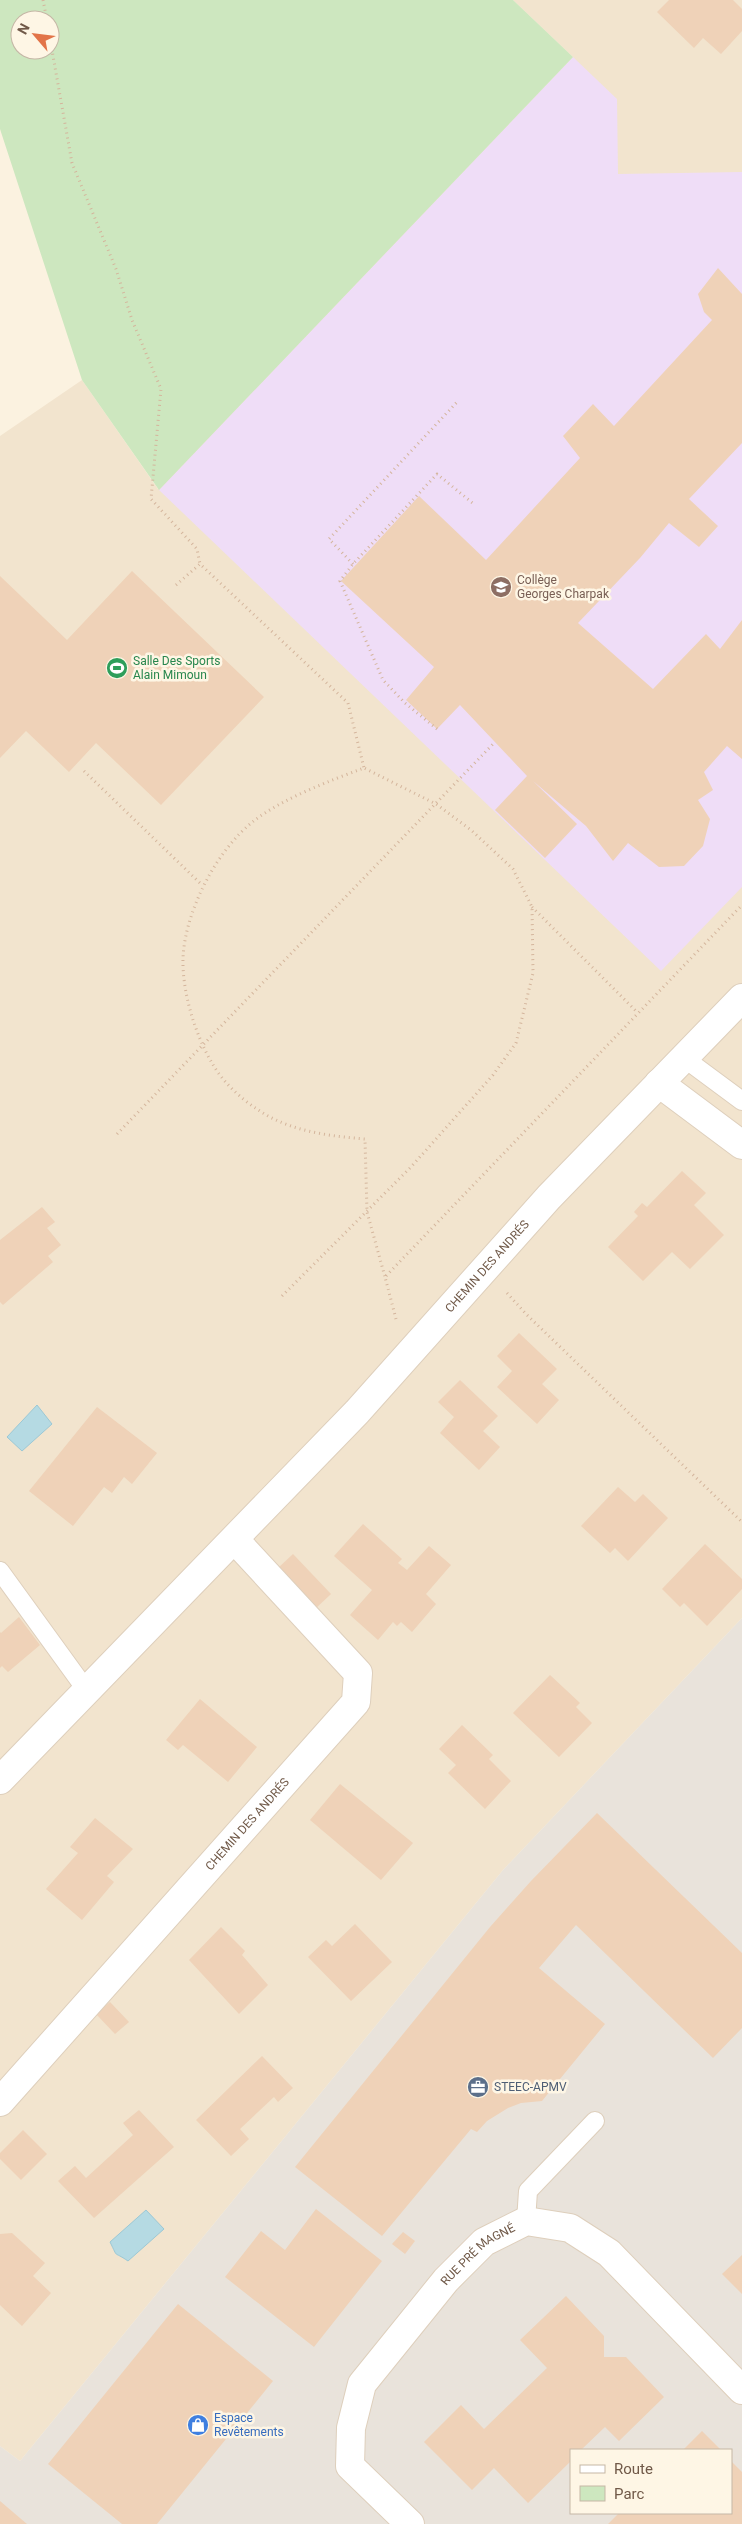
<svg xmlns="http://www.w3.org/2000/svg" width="742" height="2524" font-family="Roboto,sans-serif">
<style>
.residential{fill:#f2e4ce}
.industrial{fill:#e9e3db;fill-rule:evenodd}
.education{fill:#efddf7}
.green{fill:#cde7bf;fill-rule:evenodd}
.water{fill:#b5dae3;stroke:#9cc8d5}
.building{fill:#efd2b8}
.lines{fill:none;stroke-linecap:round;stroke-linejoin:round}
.service-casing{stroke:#decfbc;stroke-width:20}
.minor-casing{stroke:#decfbc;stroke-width:30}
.path{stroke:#d4b59c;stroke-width:3;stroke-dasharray:1 4;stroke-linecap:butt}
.service{stroke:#fff;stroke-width:18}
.minor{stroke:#fff;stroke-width:28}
.labels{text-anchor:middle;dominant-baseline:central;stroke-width:5;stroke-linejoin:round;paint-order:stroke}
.education-label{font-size:12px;fill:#785e54;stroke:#fef6e5;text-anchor:start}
.leisure-label{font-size:12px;fill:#27864d;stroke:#fef6e5;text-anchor:start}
.street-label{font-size:12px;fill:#705948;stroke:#fef6e5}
.service-label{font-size:12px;fill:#4e5e75;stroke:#fef6e5;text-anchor:start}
.shop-label{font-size:12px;fill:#366cbe;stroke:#fef6e5;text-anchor:start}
</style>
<rect width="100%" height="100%" fill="#fbf2e0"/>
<!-- residential -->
<path class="residential" d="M513,0H742V1618L503,1870L20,2461L0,2446V436L82,380L158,489L573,57Z"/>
<!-- industrial -->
<path class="industrial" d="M742,1618V2524H0V2446L20,2461L503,1870ZM571,2450H731V2513H571Z"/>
<!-- education -->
<path class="education" d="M573,57L617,99L618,174L742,172V887L661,971L159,490Z"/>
<!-- green -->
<path class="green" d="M0,0H513L573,57L159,490L82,380L0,129ZM20,20H50V50H20Z"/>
<!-- water -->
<g class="water">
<path d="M37,1405L52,1424L22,1451L7,1437Z"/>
<path d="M146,2210L164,2229L128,2261C112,2250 119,2260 110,2242Z"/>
</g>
<!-- building -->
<g class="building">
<path d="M669,0H733L742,9V31L721,54L703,38L694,48L657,12Z"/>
<path d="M718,268L742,294V443L689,499L718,526L699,547L669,523L640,558L578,623L653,689L706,634L720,649L742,620V759L727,746L704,772L713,790L698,800L710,819L703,846L684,866L659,867L628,843L613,861L586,826L533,781L577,824L545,858L495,810L527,776L460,705L437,729L406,700L434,667L341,581L419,496L486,560L580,458L563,436L593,404L614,426L712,320L704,312L698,294Z"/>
<path d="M132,571L264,697L161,805L96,743L69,772L26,731L0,758V576L67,640Z"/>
<path d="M682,1171L706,1193L694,1205L724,1235L690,1269L672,1252L643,1281L608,1247L638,1216L634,1212L642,1203L647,1207Z"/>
<path d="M42,1207L55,1222L47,1228L61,1245L48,1256L53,1262L3,1305L0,1302V1240Z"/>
<path d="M519,1333L557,1369L542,1384L559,1400L537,1424L497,1387L512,1371L497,1356Z"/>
<path d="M460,1380L498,1416L483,1431L500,1447L479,1470L440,1433L454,1417L438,1402Z"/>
<path d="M97,1407L157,1453L132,1484L124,1477L112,1493L104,1487L73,1526L29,1491Z"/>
<path d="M618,1487L635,1502L643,1494L668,1518L628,1561L615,1548L610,1553L581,1526Z"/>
<path d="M363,1524L402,1559L398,1563L407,1570L429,1546L451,1565L426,1594L436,1604L412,1632L401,1622L397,1626L393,1622L378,1640L350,1615L372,1590L334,1556Z"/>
<path d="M705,1544L742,1579V1589L707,1626L684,1603L680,1607L662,1589Z"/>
<path d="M293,1554L331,1594L315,1609L277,1569Z"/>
<path d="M19,1617L40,1645L8,1672L2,1666L0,1668V1632L1,1633Z"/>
<path d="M550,1675L580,1703L576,1707L592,1723L559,1757L513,1713Z"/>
<path d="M200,1699L257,1747L228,1782L183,1745L178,1750L166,1740Z"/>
<path d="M462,1725L493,1755L489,1759L511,1781L485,1809L448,1773L456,1765L439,1749Z"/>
<path d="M340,1784L413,1843L381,1880L310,1820Z"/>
<path d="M597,1813L742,1953V2028L713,2058L576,1925L539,1968L605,2024L542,2101L521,2103L508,2108L487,2121L477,2132L471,2129L382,2236L295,2167L490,1927L531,1881Z"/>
<path d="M95,1818L133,1849L107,1876L114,1882L82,1920L46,1889L78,1853L70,1847Z"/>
<path d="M355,1924L392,1962L351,2001L308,1957L326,1940L332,1946Z"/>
<path d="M221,1927L245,1951L242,1955L268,1985L239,2014L189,1960Z"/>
<path d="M110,2002L129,2022L115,2034L96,2014Z"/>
<path d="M262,2056L293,2088L278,2102L274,2097L240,2129L249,2139L231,2156L196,2120Z"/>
<path d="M139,2110L174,2147L94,2218L58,2181L75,2166L86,2178L133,2135L123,2123Z"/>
<path d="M23,2130L47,2154L21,2180L0,2159V2153Z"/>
<path d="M316,2209L382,2261L314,2347L225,2277L261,2231L285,2250Z"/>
<path d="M403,2232L415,2241L405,2254L392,2244Z"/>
<path d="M12,2233L45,2263L33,2276L51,2293L22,2326L0,2305V2234Z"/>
<path d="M742,2255V2294L722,2274Z"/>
<path d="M566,2296L604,2336V2357H626L664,2397L619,2441L605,2427L581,2450H571V2461L528,2503L494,2468L472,2490L424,2442L461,2405L484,2429L547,2368L520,2340Z"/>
<path d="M178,2304L273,2381L157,2524H122L48,2464Z"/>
<path d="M702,2431L721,2450H683Z"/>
<path d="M731,2461L742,2472V2524H608L619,2513H731Z"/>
<path d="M0,2501L27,2524H0Z"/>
</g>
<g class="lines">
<!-- service casing -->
<g class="service-casing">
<g id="service">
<path d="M684,1058L742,1101"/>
<path d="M0,1571L87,1691"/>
<path d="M526,2221L528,2191L595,2121"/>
</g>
</g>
<!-- minor casing -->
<g class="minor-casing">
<g id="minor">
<path d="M659,1083L742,1145"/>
<path id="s1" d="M0,1780L357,1412L549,1197L742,998"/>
<path id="s2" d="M0,2102L356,1702L358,1673L235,1540"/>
<path id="s3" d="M410,2524L350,2466L351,2428L362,2384L446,2280L484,2242L526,2221L570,2228L609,2253L742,2390"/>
</g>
</g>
<!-- path -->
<g class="path">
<path d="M43,0L47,20"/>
<path d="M50,39L72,163L116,269L132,320L161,389L151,499L197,549L200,564"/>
<path d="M353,564L329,539L458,401"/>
<path d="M176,585L200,564L348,703L364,768"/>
<path d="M437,729L405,703L383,680L340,581L353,564L437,474L475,505"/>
<path d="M84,771L202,885"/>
<path d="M532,907L637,1012"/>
<path d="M117,1134L495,742"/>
<path d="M507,1293L526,1314L742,1522"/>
<path d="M282,1296L411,1167L493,1075L516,1043L533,973L532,907L513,869L471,830L436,804L364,768C329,781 284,798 255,820C217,849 185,911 183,958C182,992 195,1034 212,1063C222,1081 240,1098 257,1109C288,1131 328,1136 365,1139L367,1212L385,1277"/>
<path d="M396,1319L385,1277L742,905"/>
</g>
<!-- service -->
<use href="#service" class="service"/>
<!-- minor -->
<use href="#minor" class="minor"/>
</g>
<!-- icons -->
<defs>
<g id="school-disc" transform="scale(1.125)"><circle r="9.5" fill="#8d6e63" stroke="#fef6e5"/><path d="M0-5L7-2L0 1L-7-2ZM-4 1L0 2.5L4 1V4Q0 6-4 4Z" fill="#fff"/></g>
<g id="stadium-disc" transform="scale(1.125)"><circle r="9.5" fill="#2e9e5b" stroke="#fef6e5"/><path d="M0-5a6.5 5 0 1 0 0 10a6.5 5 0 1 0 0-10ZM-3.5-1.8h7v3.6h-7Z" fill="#fff"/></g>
<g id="office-disc" transform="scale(1.125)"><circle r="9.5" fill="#5c6f8a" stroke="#fef6e5"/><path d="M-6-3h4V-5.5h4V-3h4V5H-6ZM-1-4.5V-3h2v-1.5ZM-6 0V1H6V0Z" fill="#fff"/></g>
<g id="shop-disc" transform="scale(1.125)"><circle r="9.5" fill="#3f7fe0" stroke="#fef6e5"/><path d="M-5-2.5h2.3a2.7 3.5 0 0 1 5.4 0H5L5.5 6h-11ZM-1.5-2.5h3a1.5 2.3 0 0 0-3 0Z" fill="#fff"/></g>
</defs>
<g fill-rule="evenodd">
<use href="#school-disc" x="501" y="587"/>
<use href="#stadium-disc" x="117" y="668"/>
<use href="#office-disc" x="478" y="2087"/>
<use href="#shop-disc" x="198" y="2425"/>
</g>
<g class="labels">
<!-- education labels -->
<g class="education-label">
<text x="517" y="580">Collège<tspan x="517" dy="14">Georges Charpak</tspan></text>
</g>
<!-- leisure labels -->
<g class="leisure-label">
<text x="133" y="661">Salle Des Sports<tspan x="133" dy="14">Alain Mimoun</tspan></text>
</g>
<!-- street labels -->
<g class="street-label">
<text stroke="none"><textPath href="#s1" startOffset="708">CHEMIN DES ANDRÉS</textPath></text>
<text stroke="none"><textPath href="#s2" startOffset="372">CHEMIN DES ANDRÉS</textPath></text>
<text stroke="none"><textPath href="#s3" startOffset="342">RUE PRÉ MAGNÉ</textPath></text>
</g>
<!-- service labels -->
<g class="service-label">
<text x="494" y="2087">STEEC-APMV</text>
</g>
<!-- shop labels -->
<g class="shop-label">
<text x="214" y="2418">Espace<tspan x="214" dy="14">Revêtements</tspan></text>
</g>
</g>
<!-- legend -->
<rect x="570" y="2449" width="162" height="65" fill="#fef6e5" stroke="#c5b7a6"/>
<rect x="580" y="2465" width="25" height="8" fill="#ffffff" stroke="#c5b7a6"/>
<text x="614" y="2474" font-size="15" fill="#705948">Route</text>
<rect x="580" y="2486" width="25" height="15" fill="#cde7bf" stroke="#c5b7a6"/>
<text x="614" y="2499" font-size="15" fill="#705948">Parc</text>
<!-- north arrow -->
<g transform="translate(35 35) rotate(298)"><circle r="24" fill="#fef6e5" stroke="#c5b7a6"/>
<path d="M0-4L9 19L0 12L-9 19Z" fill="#e27448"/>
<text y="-8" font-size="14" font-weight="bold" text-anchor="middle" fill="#705948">N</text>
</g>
</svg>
